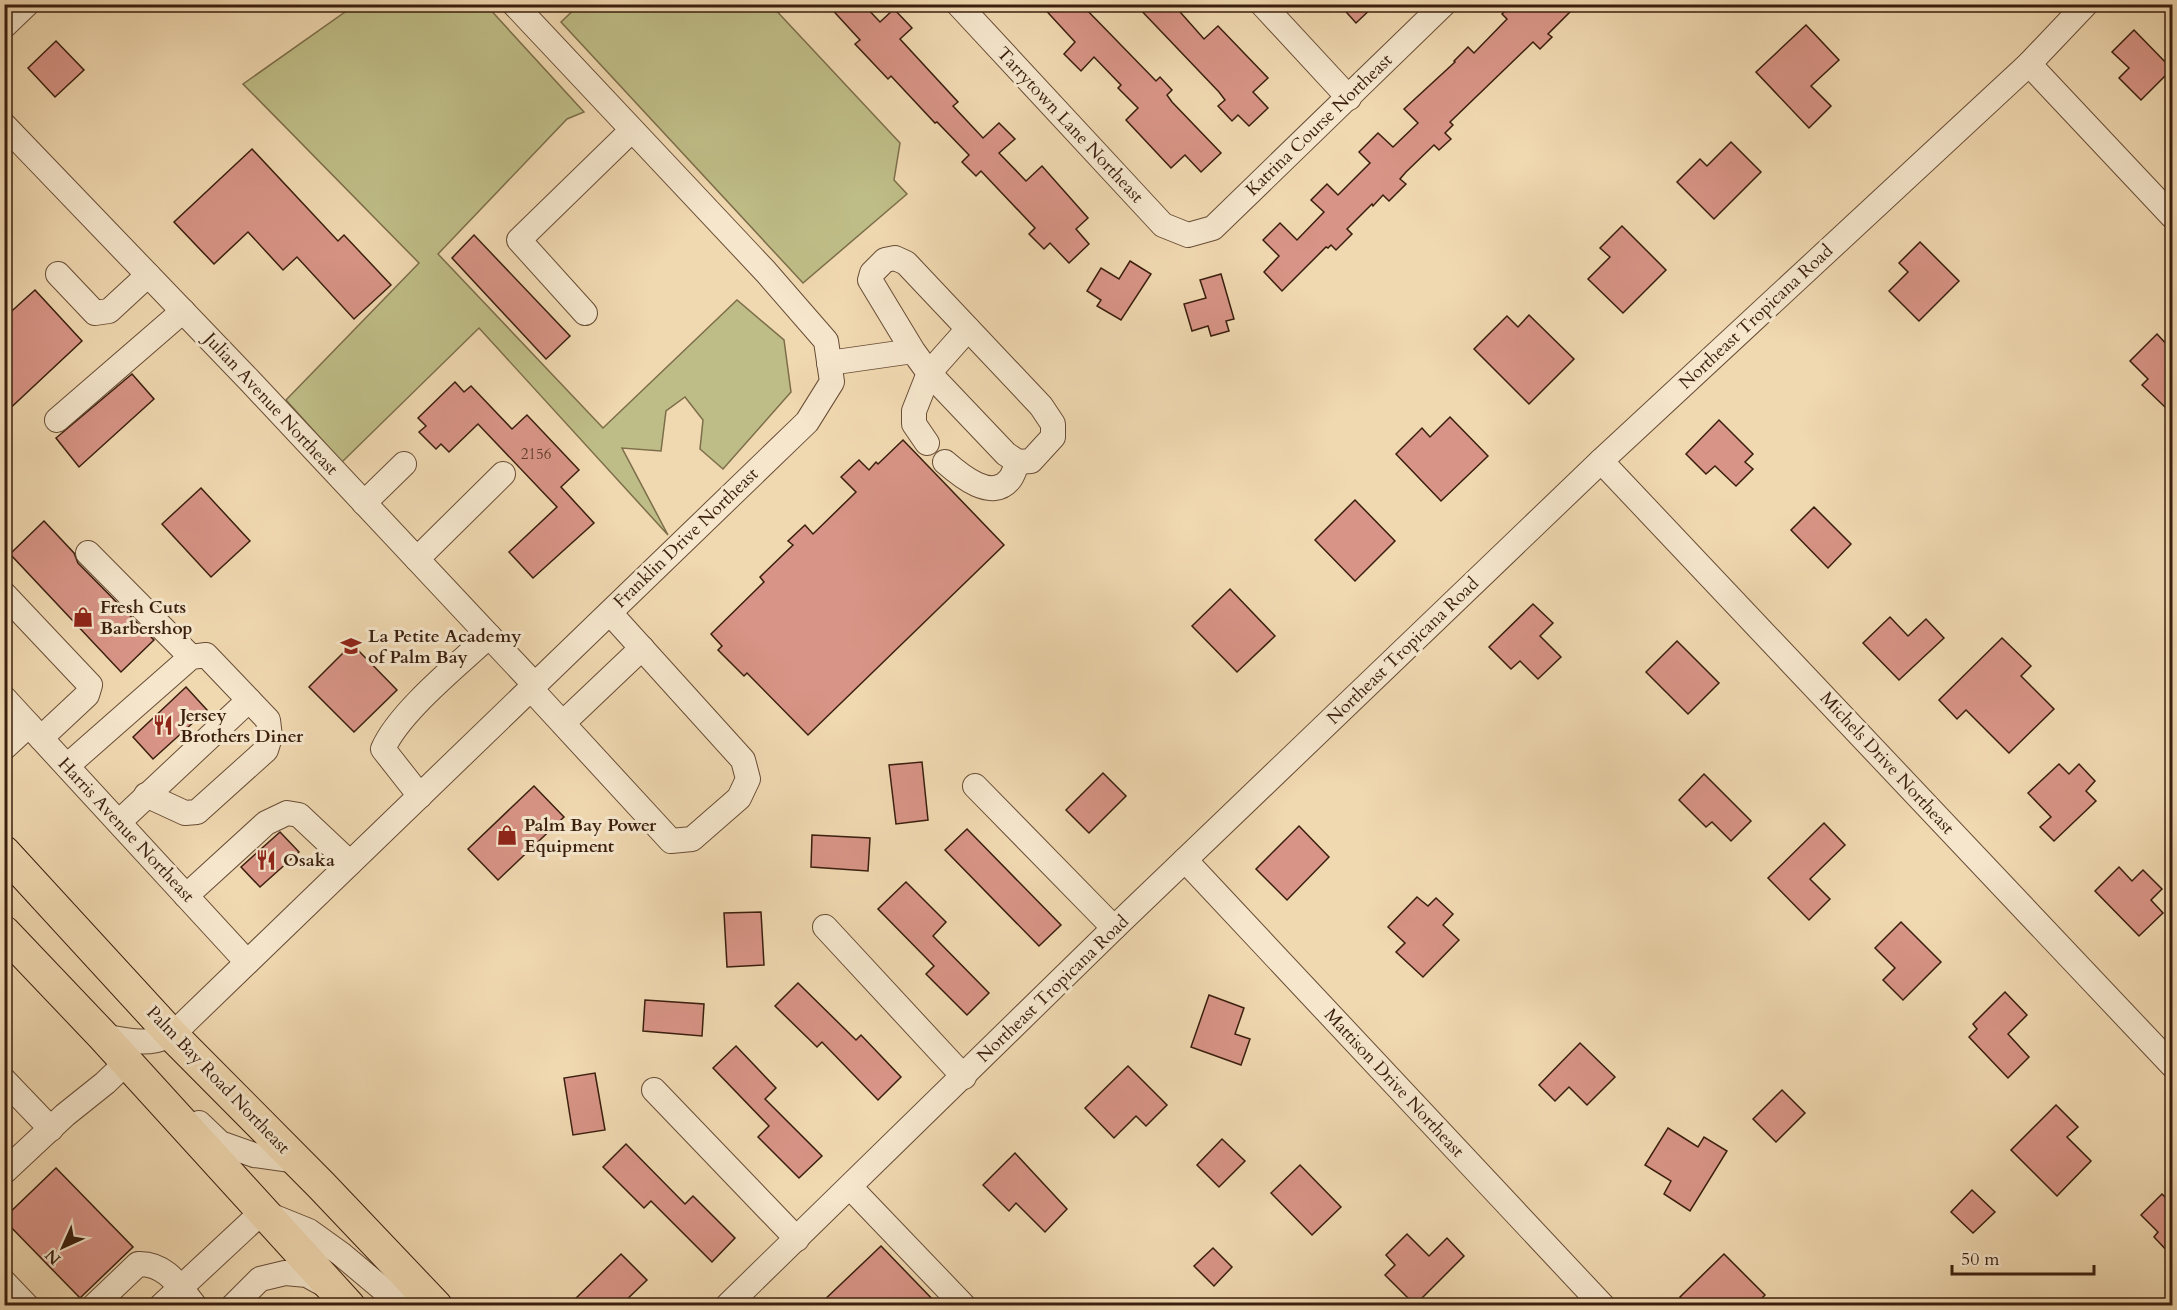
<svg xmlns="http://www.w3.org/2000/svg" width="2177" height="1310" font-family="Cardo,serif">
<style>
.green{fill:#bfbd87;stroke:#7c6e4a;stroke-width:1.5}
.building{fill:#d89486;stroke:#3a1f0e;stroke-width:1.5}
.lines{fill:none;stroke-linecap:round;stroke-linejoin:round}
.minor-casing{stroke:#684d36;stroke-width:26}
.major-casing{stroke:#3a1f0e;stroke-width:34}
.minor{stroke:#f5e6cc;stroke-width:24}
.major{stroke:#f0d8b0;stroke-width:32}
.labels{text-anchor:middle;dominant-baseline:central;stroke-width:6;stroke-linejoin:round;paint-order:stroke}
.number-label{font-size:15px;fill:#623c2c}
.street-label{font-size:18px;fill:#3a1f0e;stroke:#f5e6cc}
.poi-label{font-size:18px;font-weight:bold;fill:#3a1f0e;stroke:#f5e6cc;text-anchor:start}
</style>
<rect width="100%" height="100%" fill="#f0d8b0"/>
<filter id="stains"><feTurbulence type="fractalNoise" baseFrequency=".00333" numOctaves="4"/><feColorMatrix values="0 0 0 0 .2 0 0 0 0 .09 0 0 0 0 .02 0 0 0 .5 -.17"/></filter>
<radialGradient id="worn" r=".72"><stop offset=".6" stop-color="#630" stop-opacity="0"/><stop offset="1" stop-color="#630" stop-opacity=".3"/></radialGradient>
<!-- green -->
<g class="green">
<path d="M355,5H486L584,112L567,119L438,254L603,428L737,300L784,340L791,392L723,469L700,449L703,420L685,397L666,411L661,451L622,448L668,535L479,328L342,462L286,400L419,263L243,84Z"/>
<path d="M579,5H771L900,143L894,180L907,194L803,283L561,22Z"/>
</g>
<!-- building -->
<g class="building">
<path d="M827,4H863L880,22L894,9L912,28L900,39L958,102L953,106L983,138L999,123L1015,139L999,153L1026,181L1042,166L1088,218L1076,229L1089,244L1069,263L1050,243L1044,249L1029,234L1035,228L981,171L976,176L962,162L969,155L937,122L935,123L891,76L888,79L855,44L860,40Z"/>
<path d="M1040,4H1081L1156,81L1160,77L1172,90L1167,95L1172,102L1221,153L1201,172L1185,155L1171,168L1126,120L1138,108L1118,88L1121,85L1094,57L1081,71L1064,54L1075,42Z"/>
<path d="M1135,4H1173L1204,39L1218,26L1268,78L1253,92L1268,108L1249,126L1238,115L1232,121L1218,106L1225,100L1219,92Z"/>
<path d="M1339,4H1376L1356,23Z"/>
<path d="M1512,4H1578L1548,34L1552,37L1540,49L1533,42L1450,122L1453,125L1445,133L1451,139L1439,150L1434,145L1406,172L1400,179L1406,184L1389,201L1383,195L1373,206L1372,204L1347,229L1352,234L1336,250L1331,245L1328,248L1326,247L1282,291L1264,272L1279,256L1263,240L1280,223L1297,240L1324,212L1311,200L1327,184L1338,195L1370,163L1359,152L1378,133L1393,147L1418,123L1404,109L1455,62L1454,61L1468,47L1474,53L1507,19L1502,14Z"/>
<path d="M1806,25L1839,60L1811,86L1831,106L1809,128L1756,72Z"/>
<path d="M2134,30L2172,69L2141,100L2119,78L2129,68L2112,52Z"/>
<path d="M56,41L84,70L55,97L28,68Z"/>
<path d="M1731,142L1761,172L1714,219L1677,182L1700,159L1707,166Z"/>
<path d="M252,149L338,241L344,235L391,285L354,319L297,257L283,270L248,232L214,264L174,222Z"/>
<path d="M1622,226L1666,270L1623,313L1588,279L1610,257L1600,248Z"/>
<path d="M474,235L570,336L546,359L452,258Z"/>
<path d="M1920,242L1959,281L1919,321L1889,291L1908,272L1899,263Z"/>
<path d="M1130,261L1151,274L1121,320L1097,306L1101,300L1087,291L1101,268L1119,279Z"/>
<path d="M1221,274L1234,319L1226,321L1229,331L1211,336L1208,326L1192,331L1184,304L1206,298L1200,280Z"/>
<path d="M35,290L82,341L4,414V318Z"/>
<path d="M1529,315L1574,359L1529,404L1474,349L1507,316L1518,327Z"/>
<path d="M2157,334L2172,350V399L2165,407L2142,385L2148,379L2130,361Z"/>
<path d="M132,374L154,399L79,467L56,438Z"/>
<path d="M455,382L464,392L471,386L512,429L527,415L579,470L561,487L594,523L533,578L509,552L557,507L478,424L449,452L441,444L436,449L419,432L426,426L418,418Z"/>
<path d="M1450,417L1488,456L1441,501L1396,454L1422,428L1430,437Z"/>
<path d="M1719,420L1753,454L1745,462L1753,469L1736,486L1715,466L1706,474L1686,454Z"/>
<path d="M903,440L1004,545L808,735L747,673L744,676L718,650L722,646L711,634L764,582L760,577L793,545L788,541L805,525L813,534L856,492L841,477L859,460L869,470L876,462L878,464Z"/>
<path d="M201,488L250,541L211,577L162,524Z"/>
<path d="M1355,500L1395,541L1355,581L1315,540Z"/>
<path d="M1814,507L1851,544L1828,568L1791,530Z"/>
<path d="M44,521L74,553L78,563L154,640L121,672L10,554Z"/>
<path d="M1230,589L1275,636L1237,672L1192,626Z"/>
<path d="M1533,604L1553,623L1540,636L1561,657L1538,679L1520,661L1511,669L1489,647Z"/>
<path d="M1890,617L1908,636L1926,619L1944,638L1899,680L1863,643Z"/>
<path d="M2002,638L2031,666L2021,676L2054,709L2009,753L1966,710L1957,719L1939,700Z"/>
<path d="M1677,641L1719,683L1688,714L1646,672Z"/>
<path d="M352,644L397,690L354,732L309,687Z"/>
<path d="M186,687L207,710L153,759L133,737Z"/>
<path d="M922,762L928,820L896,824L889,765Z"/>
<path d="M2059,764L2069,774L2079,764L2095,781L2086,791L2096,801L2054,841L2040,827L2051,817L2028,793Z"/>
<path d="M1103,773L1126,796L1089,833L1066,810Z"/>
<path d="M1704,774L1751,821L1731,841L1712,822L1706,827L1679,800Z"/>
<path d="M534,786L564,817L498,880L468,849Z"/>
<path d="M1824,823L1845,845L1810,879L1830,899L1809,920L1768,878Z"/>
<path d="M1299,826L1329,857L1287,900L1256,869Z"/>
<path d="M967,829L1061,925L1039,946L945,850Z"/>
<path d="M280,832L299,852L260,887L241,867Z"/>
<path d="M812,835L870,838L868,871L811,867Z"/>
<path d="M2119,867L2132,881L2143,870L2162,889L2151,900L2163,913L2139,936L2095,891Z"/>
<path d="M906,882L946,922L933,936L989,993L967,1015L926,974L934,966L878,909Z"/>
<path d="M1417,897L1428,906L1436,898L1453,914L1443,925L1459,940L1423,977L1396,952L1405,943L1388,927Z"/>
<path d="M761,912L764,965L727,967L724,913Z"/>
<path d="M1901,922L1941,962L1903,1000L1883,980L1895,968L1875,948Z"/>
<path d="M798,983L856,1040L861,1035L901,1077L878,1100L822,1042L817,1047L775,1006Z"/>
<path d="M2005,992L2027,1015L2008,1034L2029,1057L2008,1078L1969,1037L1977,1029L1973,1024Z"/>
<path d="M1209,995L1244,1008L1235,1034L1250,1039L1241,1065L1191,1047Z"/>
<path d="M645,1000L704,1004L702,1036L643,1031Z"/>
<path d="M1580,1043L1615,1077L1587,1105L1569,1087L1555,1101L1539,1085Z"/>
<path d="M736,1046L776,1088L765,1099L822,1156L799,1178L758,1137L769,1126L713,1068Z"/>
<path d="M1128,1066L1167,1105L1146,1126L1136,1116L1114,1138L1085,1108Z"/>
<path d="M595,1073L605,1130L573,1135L564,1078Z"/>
<path d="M1782,1090L1805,1113L1776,1142L1753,1119Z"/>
<path d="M2056,1105L2078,1127L2067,1137L2091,1161L2057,1196L2011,1150Z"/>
<path d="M1668,1128L1698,1147L1704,1137L1727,1151L1690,1211L1664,1194L1671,1181L1645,1165Z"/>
<path d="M1222,1139L1245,1161L1219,1187L1197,1165Z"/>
<path d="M626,1144L685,1204L693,1196L735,1238L712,1262L651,1201L644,1208L603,1167Z"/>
<path d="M1015,1153L1067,1209L1045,1232L1016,1203L1009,1211L983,1185Z"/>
<path d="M1300,1165L1341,1207L1312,1235L1271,1193Z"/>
<path d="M56,1168L133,1247L80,1298L4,1220V1218Z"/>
<path d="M1972,1190L1995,1212L1973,1233L1951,1212Z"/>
<path d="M2162,1194L2172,1204V1256L2154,1237L2158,1232L2141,1215Z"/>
<path d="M1407,1234L1429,1256L1447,1238L1464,1256L1415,1305L1385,1275L1395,1265L1386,1255Z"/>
<path d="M881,1246L938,1305H819Z"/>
<path d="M1213,1248L1232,1267L1214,1286L1194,1266Z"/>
<path d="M621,1254L647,1280L621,1305H569Z"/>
<path d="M1724,1254L1765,1295L1755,1305H1689L1680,1297Z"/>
</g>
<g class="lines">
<!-- minor casing -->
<g class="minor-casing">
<g id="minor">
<path d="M958,4L1163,225L1188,235L1213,228L1444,4"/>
<path d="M1262,4L1349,98"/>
<path d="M4,26L27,4"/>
<path d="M2029,64L2172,216"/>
<path d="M4,125L250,381L535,685"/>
<path d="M58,274L95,313L109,311L148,275"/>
<path d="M585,313L519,240L632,130"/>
<path d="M829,363L913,351L929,373L1006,454L1018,462L1031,461L1053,437V424L1041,406L906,263L895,258L885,260L872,273L870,280L913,351"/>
<path d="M57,420L183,311"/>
<path d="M927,443L914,424V411L929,373L968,329"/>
<path d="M1601,461L2172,1065"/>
<path d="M945,462C961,476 992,502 1010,479C1014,474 1015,467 1018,462"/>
<path d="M364,503L404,464"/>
<path d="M88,553L191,657"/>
<path d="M417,559L503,474"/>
<path d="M4,594L90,685L87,695L41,738"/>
<path d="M531,689L671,841L692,839L739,798L748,779L743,760L610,613"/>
<path d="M4,698L247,962"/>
<path d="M563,723L642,648"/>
<path d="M4,748L29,725"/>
<path d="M67,766L191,657L206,655L268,720L270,737L266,750L197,812L185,813L146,795"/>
<path d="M975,786L1114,928"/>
<path d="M420,796L383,749C399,712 458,665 489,636"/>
<path d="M119,822L249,700"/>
<path d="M1185,860L1603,1306"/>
<path d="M186,896L266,823L287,813L299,815L350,863"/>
<path d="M825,927L964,1077"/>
<path d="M103,1036C129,1041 147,1046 172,1035L807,422L832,382L826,341L766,272L514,4"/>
<path d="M4,1080L51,1129"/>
<path d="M654,1090L797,1239"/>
<path d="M199,1123L220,1143L254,1155L298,1161"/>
<path d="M4,1172L65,1115L105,1083L127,1062"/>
<path d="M850,1187L964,1306"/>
<path d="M4,1282L27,1306"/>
<path d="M94,1306L138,1264C166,1263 179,1286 195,1306"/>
<path d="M161,1306L262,1212L309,1231L341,1254L397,1301L408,1306"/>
<path d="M233,1306L260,1279L285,1273L307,1275L327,1286"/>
<path d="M727,1306L1114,928L1601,461L2029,64L2086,4"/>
</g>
</g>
<!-- major casing -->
<g class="major-casing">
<g id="major">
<path d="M4,852L172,1035L321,1185L436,1306"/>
<path d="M4,932L103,1036L349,1306"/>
</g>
</g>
<!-- minor -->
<use href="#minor" class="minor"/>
<!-- major -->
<use href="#major" class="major"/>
</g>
<!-- icons -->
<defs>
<g id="shop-bare" transform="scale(1.62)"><path d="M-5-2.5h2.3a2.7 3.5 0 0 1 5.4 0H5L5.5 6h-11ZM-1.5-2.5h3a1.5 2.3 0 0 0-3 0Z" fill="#8f2418" stroke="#f5e6cc" stroke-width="2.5" paint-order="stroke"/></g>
<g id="school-bare" transform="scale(1.62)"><path d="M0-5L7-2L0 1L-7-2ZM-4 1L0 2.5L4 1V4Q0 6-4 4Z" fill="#8f2418" stroke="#f5e6cc" stroke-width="2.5" paint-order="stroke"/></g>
<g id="restaurant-bare" transform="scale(1.62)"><path d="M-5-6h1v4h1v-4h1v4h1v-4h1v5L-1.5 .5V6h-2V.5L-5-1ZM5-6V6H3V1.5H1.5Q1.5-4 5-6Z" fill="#8f2418" stroke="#f5e6cc" stroke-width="2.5" paint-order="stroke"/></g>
</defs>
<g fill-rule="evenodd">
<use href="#shop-bare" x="83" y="617"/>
<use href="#school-bare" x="351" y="646"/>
<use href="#restaurant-bare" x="163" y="725"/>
<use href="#shop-bare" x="507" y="835"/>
<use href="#restaurant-bare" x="266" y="860"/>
</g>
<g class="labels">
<!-- number labels -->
<g class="number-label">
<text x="536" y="454">2156</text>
</g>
<!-- street labels -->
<g class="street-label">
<text transform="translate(1070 125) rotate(47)">Tarrytown Lane Northeast</text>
<text transform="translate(1319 125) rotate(-44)">Katrina Course Northeast</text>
<text transform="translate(1756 317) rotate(-43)">Northeast Tropicana Road</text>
<text transform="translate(271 404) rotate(47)">Julian Avenue Northeast</text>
<text transform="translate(686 538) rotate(-44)">Franklin Drive Northeast</text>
<text transform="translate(1403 651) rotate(-44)">Northeast Tropicana Road</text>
<text transform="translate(1887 763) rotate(47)">Michels Drive Northeast</text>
<text transform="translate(126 830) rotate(47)">Harris Avenue Northeast</text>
<text transform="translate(1053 989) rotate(-44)">Northeast Tropicana Road</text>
<text transform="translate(218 1080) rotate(46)">Palm Bay Road Northeast</text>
<text transform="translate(1394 1083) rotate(47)">Mattison Drive Northeast</text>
</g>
<!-- poi labels -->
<g class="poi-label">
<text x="100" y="607">Fresh Cuts<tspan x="100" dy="21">Barbershop</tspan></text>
<text x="368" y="636">La Petite Academy<tspan x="368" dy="21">of Palm Bay</tspan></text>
<text x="180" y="715">Jersey<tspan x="180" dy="21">Brothers Diner</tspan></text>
<text x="524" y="825">Palm Bay Power<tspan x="524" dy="21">Equipment</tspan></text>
<text x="283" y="860">Osaka</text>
</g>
</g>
<!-- margin -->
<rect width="2177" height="1310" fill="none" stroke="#f0d8b0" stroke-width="24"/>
<rect x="6" y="6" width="2165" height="1298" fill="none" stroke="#3a1f0e" stroke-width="3"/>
<rect x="12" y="12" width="2153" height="1286" fill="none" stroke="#3a1f0e" stroke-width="1.5"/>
<!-- north arrow -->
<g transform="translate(63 1247) rotate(225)" stroke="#f5e6cc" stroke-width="4.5" paint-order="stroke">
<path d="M0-4.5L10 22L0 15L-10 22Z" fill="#3a1f0e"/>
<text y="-9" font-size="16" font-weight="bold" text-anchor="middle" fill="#3a1f0e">N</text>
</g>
<!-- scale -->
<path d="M1952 1265v9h142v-9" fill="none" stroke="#3a1f0e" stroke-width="3"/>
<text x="1961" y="1265" font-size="18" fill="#3a1f0e" stroke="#f5e6cc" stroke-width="4.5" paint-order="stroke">50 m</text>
<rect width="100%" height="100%" filter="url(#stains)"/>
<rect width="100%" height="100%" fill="url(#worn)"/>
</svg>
